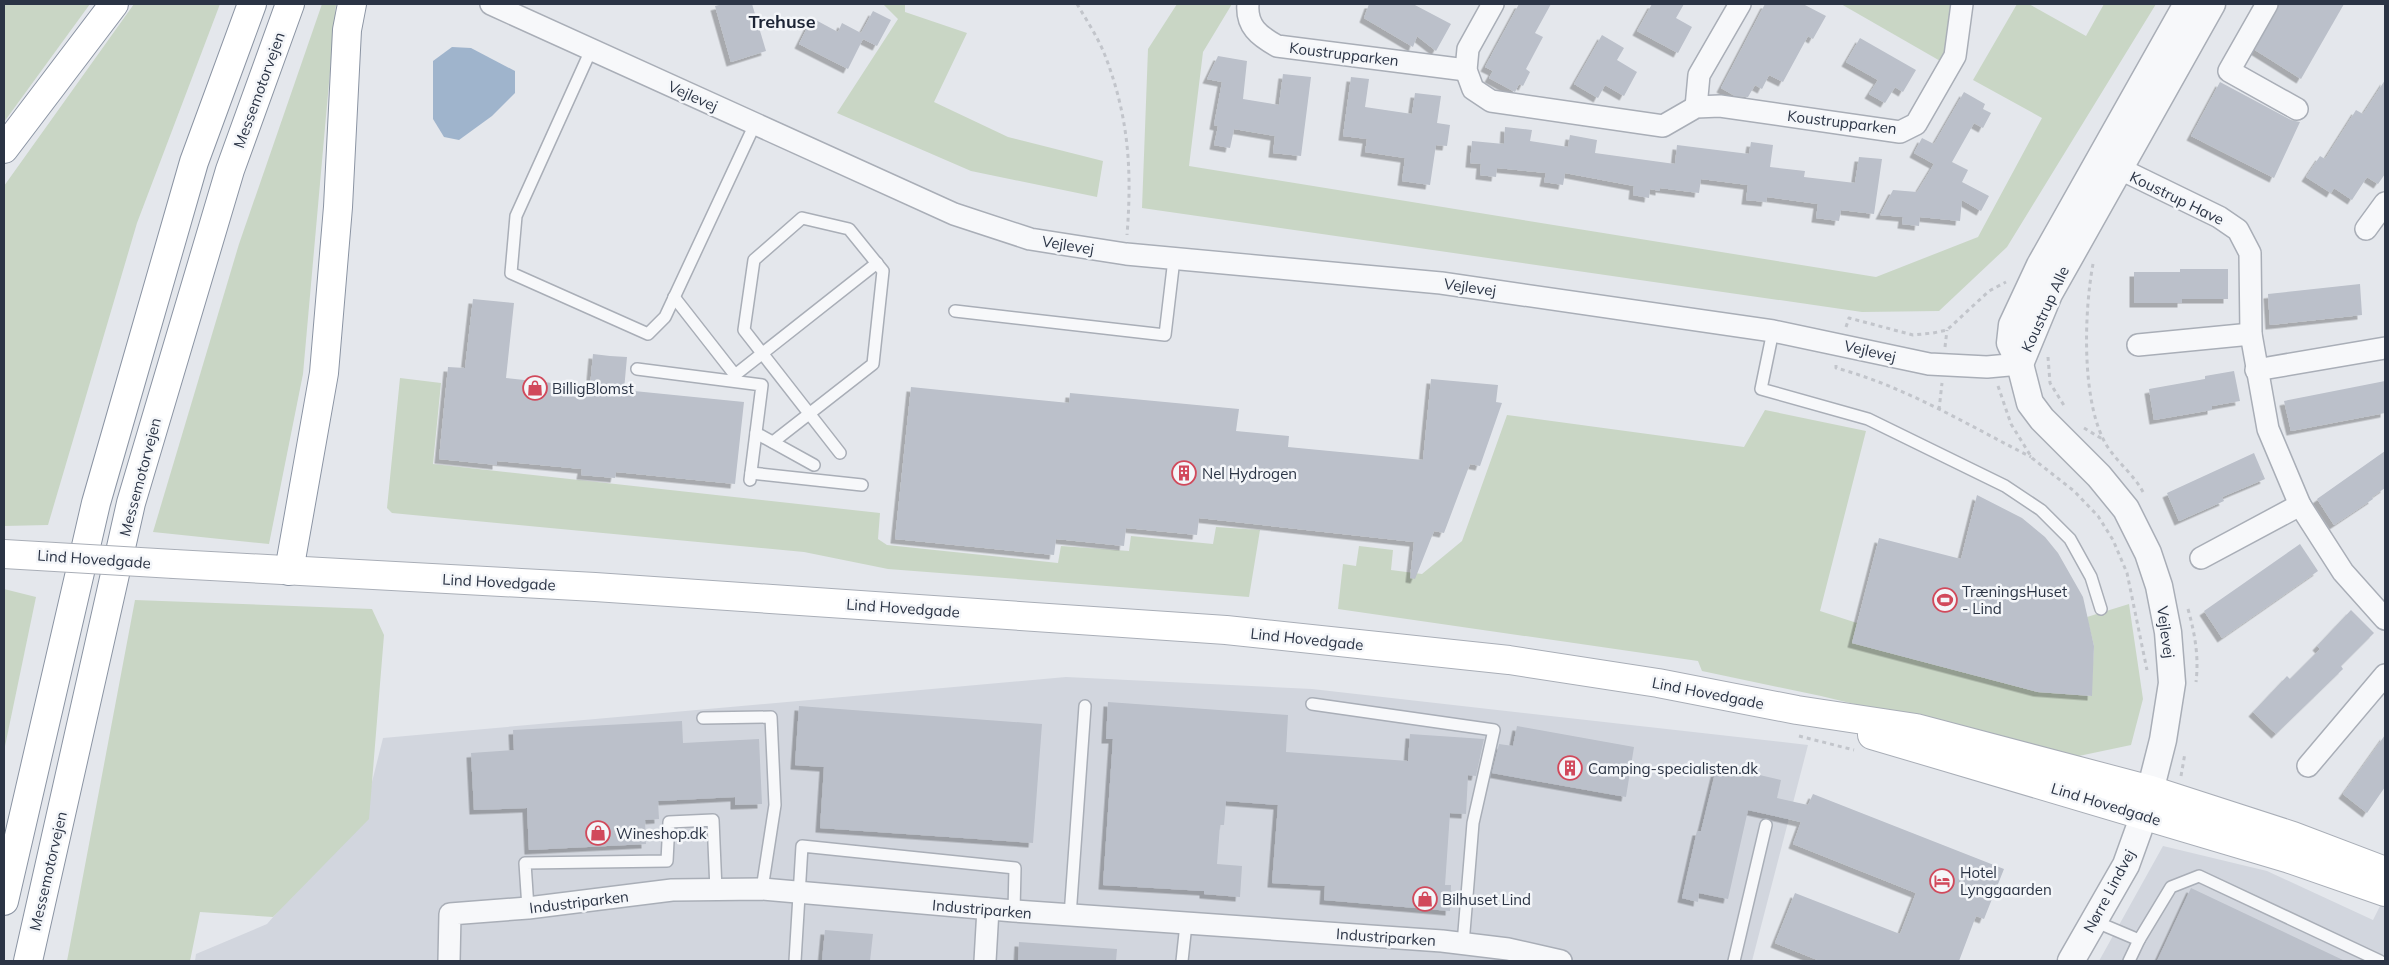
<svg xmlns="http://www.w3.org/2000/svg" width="2389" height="965" font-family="Mulish,sans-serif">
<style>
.built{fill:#d2d6de}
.green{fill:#c9d6c5}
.water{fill:#9fb4cc}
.building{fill:#bbc0ca;filter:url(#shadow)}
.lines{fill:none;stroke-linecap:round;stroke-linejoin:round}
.service-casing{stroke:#a9aeb7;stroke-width:14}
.minor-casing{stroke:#a9aeb7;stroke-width:24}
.tertiary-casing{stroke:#a9aeb7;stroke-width:29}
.secondary-casing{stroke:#a9aeb7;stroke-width:30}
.motorway-casing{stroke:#8b94a3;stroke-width:30}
.path{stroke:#c2c5cb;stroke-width:3;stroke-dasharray:4 4;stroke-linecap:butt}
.service{stroke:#f7f8fa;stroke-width:11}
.minor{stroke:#f7f8fa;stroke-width:21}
.tertiary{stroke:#f7f8fa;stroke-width:26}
.secondary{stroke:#fff;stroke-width:28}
.motorway{stroke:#fff;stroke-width:28}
.secondary-bridge-casing{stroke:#a9aeb7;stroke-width:30;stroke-linecap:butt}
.secondary-bridge{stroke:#fff;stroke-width:28}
.labels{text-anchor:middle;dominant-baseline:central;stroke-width:5;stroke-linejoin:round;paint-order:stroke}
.street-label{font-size:15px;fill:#2b3445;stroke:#f4f6f9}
.poi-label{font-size:15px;fill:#2b3445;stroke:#f4f6f9;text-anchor:start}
.quarter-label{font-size:18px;font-weight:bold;fill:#1d2536;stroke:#f4f6f9}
</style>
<defs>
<filter id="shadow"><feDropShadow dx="-4.5" dy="4.5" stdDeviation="0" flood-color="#0004"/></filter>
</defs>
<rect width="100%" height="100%" fill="#e4e7ec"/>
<!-- built -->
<g class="built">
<path d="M1066,677L1312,689L1808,745L1752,961H195L196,954L267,924L364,814L383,738Z"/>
<path d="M2163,846L2267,871L2373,920L2385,896V961H2099Z"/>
</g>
<!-- green -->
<g class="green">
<path d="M4,4H90L4,122Z"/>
<path d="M134,4H220L137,223L48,525L4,526V186Z"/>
<path d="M322,4H336L303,374L269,544L153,532L239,244Z"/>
<path d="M883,4H905V12L967,33L934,102L1008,137L1103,161L1097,197L971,171L837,113L898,19Z"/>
<path d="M1177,4H1232L1203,52L1189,166L1876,277L1978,237L2042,118L1973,80L2017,4H2029L2086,36L2104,4H2156L2007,247L1939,311L1862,312L1142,208L1148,49Z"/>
<path d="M1841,4H1957L1946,53L1942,62Z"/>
<path d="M400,378L441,383L433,464L880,513L878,539L887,545L1058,563L1061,546L1129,551L1131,536L1213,544L1216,527L1260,530L1249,597L888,569L804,552L392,513L387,508Z"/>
<path d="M1765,410L1866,431L1820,611L1857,623L1852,643L2038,692L2091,696L2094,646L2087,617L2129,604L2143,699L2131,745L2074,757L1821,696L1702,671L1698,661L1338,609L1343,564L1356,566L1359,546L1393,550L1391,570L1422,574L1462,541L1507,415L1744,447Z"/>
<path d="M4,589L36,597L4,751Z"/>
<path d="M135,600L372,609L384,635L369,819L273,917L200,912L190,961H67Z"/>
</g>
<!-- water -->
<path class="water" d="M452,47L471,48L515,71V93L492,116L459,140L444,137L433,119V61Z"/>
<!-- building -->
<g class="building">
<path d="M723,4H752L766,51L731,62L715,6Z"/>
<path d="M1369,4H1413L1451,24L1436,51L1417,36L1413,47L1364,18Z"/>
<path d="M1519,4H1551L1535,33L1543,37L1526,69L1530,72L1523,86L1519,84L1515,92L1489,78L1493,71L1485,67Z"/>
<path d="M1652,4H1684L1676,18L1692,27L1678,53L1637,31Z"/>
<path d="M1765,4H1803L1826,16L1813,39L1808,36L1783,82L1769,75L1762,89L1755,85L1748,97L1735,96L1721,88Z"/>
<path d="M2279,4H2344L2301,79L2255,50Z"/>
<path d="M873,11L891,20L877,46L863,39L848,69L799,44L812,18L838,32L842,23L861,33Z"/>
<path d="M1602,35L1624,48L1617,60L1637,72L1624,96L1605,85L1598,98L1574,84Z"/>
<path d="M1860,38L1916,70L1903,92L1895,87L1885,103L1869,94L1878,80L1846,62Z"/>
<path d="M1218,56L1247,61L1243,99L1279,105L1283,74L1311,77L1301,156L1273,153L1275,136L1234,129L1230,148L1214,145L1218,126L1214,125L1222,82L1207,79Z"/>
<path d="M1351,77L1369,79L1365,107L1412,114L1415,93L1441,96L1437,123L1450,125L1447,146L1436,145L1430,185L1402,181L1405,158L1365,152L1367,139L1343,136Z"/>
<path d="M2385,80V174L2378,184L2367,177L2352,200L2334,188L2331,193L2306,177L2320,156L2325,159L2356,110L2363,114Z"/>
<path d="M2220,82L2291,120L2300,122L2274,178L2191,136Z"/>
<path d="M1964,92L1985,104L1983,109L1991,113L1983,128L1974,123L1952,162L1968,170L1962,182L1989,196L1981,211L1962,200L1960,221L1920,217L1919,226L1902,224L1903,217L1880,215L1893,190L1917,192L1934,164L1914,153L1922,138L1934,144Z"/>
<path d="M1505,127L1532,130L1530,141L1568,147L1570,135L1597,140L1595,153L1675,164L1677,145L1749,154L1751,142L1773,145L1770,167L1805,171L1804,177L1855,183L1859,157L1882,159L1874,214L1841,210L1839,221L1816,218L1818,204L1767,197L1766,202L1746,200L1748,185L1701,179L1699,193L1660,188V191L1650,189L1649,198L1633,195L1634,186L1565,173L1563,185L1544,182L1546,173L1497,168L1496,177L1480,175L1481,164L1470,163L1472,141L1504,144Z"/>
<path d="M2180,269H2228V299H2182V303H2134V272H2180Z"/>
<path d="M2360,284L2362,315L2270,325L2268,294Z"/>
<path d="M473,299L514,303L506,378L590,387L593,354L610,356L627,357L624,390L744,402L735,484L616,472L615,478L581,475L582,469L497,461V465L439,459L448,367L465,368Z"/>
<path d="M2234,371L2240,401L2212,406V410L2154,420L2149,389L2205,379V376Z"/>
<path d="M1431,379L1498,385L1496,402L1502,403L1480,466L1470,464L1444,533L1434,531L1415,579L1410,578L1414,542L1199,518L1197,535L1126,528L1124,546L1056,539L1054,555L895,539L911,387L1069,403L1070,393L1239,409L1236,431L1289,436L1288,447L1423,460Z"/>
<path d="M2385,381V413L2291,431L2284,401Z"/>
<path d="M2385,451V488L2372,497L2373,499L2334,525L2317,499Z"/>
<path d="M2254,453L2265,479L2222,497L2224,501L2179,521L2167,493Z"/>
<path d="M1977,495L2022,518L2045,537L2058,553L2083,597L2094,646L2092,696L2038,692L1852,643L1879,538L1961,559Z"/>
<path d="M2300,544L2318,571L2222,638L2204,611Z"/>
<path d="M2351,610L2374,633L2341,666L2343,669L2276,734L2253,712L2287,676L2290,679L2320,649L2317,646Z"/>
<path d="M1108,702L1288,715L1286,752L1408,761L1410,734L1484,739L1476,776L1468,775L1466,814L1450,813L1445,885H1451L1450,911L1324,900L1325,886L1272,883L1278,805L1226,801L1224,825H1220L1217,864L1242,866L1240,897L1204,894V891L1103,885L1113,739H1106Z"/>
<path d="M799,706L1042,724L1033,843L820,828L824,767L795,765Z"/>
<path d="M682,721L683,743L759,739L762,804L735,805V797L658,801L659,819L645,820L646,844L529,850L527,808L474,810L471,753L514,750L513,730Z"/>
<path d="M1517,726L1634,747L1626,797L1492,773L1499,744L1513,746Z"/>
<path d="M2385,735V787L2367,813L2343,794Z"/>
<path d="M1717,765L1781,780L1777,798L1808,805L1813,794L2004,869L1984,919L1976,916L1959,961H1820L1775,943L1795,893L1900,934L1916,893L1793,844L1801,822L1748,810L1728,899L1699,893L1698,902L1682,898L1697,831H1701Z"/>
<path d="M2191,888L2345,961H2157Z"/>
<path d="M825,930L873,934L870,961H822Z"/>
<path d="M1019,942L1117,949L1116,961H1018Z"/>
</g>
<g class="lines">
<!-- service casing -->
<g class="service-casing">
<g id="service">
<path d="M591,50L516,216L511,273L648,334L665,317L755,124"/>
<path d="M674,297L735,375L877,263"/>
<path d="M955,311L1165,335L1174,259"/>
<path d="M1773,331L1761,389L1868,419L2005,486L2041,510L2070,539L2091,577L2101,609"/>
<path d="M637,369L762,385L750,480"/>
<path d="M756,433L814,465"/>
<path d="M773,442L873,364L883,271L849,229L802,218L754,260L744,330L840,453"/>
<path d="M751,473L862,485"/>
<path d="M1312,704L1494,730L1473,823L1463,944"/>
<path d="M703,718L771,717L775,805L762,889"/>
<path d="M528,908L525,863L667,861L669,822L713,820L716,890"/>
<path d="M1070,916L1085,706"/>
<path d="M2094,921L2139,940L2129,961"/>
<path d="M2139,940L2171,887L2199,876L2380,961"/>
<path d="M795,961L802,846L1015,868L1014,911"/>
<path d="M1182,961L1186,924"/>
<path d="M1734,961L1766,825"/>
</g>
</g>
<!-- minor casing -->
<g class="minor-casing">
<g id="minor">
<path d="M491,4L954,214L1030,239L1126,254L1441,283L1773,331L1929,364L1987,367L2020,364"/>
<path d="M1248,4C1246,26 1259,36 1277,46L1466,70"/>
<path d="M1493,4L1468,49L1466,70L1473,89L1491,101L1663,126L1696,107L1720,106L1900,132L1916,124L1955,56L1962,4"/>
<path d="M2267,4L2229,71L2297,109"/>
<path d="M1696,107L1699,75L1740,4"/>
<path d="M2106,162L2219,217L2238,230L2250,253L2251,334L2268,429L2300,505L2343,572L2385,619"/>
<path d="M2366,229L2385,203"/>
<path d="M2138,345L2251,334"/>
<path d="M2256,370L2385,348"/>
<path d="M2201,558L2300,505"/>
<path d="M2308,766L2385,675"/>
<path d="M449,961L450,914L528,908L672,890L762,889L1014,911L1442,941L1508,949L1561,961"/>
<path d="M985,961L988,909"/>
</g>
</g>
<!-- tertiary casing -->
<g class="tertiary-casing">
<g id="tertiary">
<path d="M2020,364L2049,294L2212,4"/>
<path d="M2071,961L2126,865L2144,815L2163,740L2172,683L2168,632L2159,586L2148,553L2126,509L2099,476L2042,419L2030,403L2020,364L2010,343L2012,325L2040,265L2187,4"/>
</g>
</g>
<!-- secondary casing -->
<g class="secondary-casing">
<g id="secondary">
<path d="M174,564L595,587L1226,630L1509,660L1658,683L1797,710L1916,728L2151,790L2293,836L2385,871"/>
<path d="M1872,735L2287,858L2385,892"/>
</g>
</g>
<!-- motorway casing -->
<g class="motorway-casing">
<g id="motorway">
<path d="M4,149L114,4"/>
<path d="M289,571L324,373L338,207L347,30L352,4"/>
<path d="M4,901L96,503L194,162L252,4"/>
<path d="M28,961L131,503L230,170L290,4"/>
</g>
</g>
<!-- path -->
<g class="path">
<path d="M1077,4C1087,21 1099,39 1106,58C1129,119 1132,171 1127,235"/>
<path d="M2093,264C2084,312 2081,404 2107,446C2118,463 2134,475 2143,492"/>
<path d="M1846,327L1849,318L1913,335L1933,333L1947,330L1989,291L2006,282"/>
<path d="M1945,347L1947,330"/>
<path d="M2048,357L2050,383L2065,407"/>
<path d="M1836,365V368C1904,386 1968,425 2031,457"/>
<path d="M1998,386L2011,424L2032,458L2074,491L2098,516L2113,540L2127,573L2147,670"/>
<path d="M1939,410L1942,383"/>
<path d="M2084,428L2104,440"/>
<path d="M2188,609C2195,634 2199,657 2196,682"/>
<path d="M1799,736L1854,750"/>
<path d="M2181,776L2185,753"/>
</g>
<!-- service -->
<use href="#service" class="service"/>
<!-- minor -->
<use href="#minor" class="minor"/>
<!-- tertiary -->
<use href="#tertiary" class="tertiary"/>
<!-- secondary -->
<use href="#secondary" class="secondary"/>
<!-- motorway -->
<use href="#motorway" class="motorway"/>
<!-- secondary-bridge casing -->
<g class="secondary-bridge-casing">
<path id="secondary-bridge" d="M4,554L174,564"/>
</g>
<!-- secondary-bridge -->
<use href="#secondary-bridge" class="secondary-bridge"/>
</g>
<!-- icons -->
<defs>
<g id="shop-ring" transform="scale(1.25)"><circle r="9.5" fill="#f4f6f9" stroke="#d1495b" stroke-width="1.5"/><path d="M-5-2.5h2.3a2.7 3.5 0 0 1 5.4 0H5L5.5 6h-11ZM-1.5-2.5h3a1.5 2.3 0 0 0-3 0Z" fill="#d1495b"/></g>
<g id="building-ring" transform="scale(1.25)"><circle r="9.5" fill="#f4f6f9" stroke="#d1495b" stroke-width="1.5"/><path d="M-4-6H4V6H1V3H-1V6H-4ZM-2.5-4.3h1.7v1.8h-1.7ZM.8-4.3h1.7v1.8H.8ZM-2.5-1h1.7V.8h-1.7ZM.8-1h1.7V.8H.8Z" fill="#d1495b"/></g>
<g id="stadium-ring" transform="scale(1.25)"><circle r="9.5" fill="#f4f6f9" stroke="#d1495b" stroke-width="1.5"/><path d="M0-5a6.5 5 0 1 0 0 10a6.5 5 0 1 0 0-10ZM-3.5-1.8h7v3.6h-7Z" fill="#d1495b"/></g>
<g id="hotel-ring" transform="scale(1.25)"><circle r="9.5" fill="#f4f6f9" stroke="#d1495b" stroke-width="1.5"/><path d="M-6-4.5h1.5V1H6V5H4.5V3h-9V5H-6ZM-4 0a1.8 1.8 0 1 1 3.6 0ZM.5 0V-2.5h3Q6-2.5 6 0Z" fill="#d1495b"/></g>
</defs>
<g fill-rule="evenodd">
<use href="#shop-ring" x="535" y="388"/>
<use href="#building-ring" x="1184" y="473"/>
<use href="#stadium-ring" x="1945" y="600"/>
<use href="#building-ring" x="1570" y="768"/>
<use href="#shop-ring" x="598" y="833"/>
<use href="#hotel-ring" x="1942" y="881"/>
<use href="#shop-ring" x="1425" y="899"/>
</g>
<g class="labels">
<!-- street labels -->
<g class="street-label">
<text transform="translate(1344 54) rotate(7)">Koustrupparken</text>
<text transform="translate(259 90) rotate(-70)">Messemotorvejen</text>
<text transform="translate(693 96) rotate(24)">Vejlevej</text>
<text transform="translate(1842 122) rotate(7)">Koustrupparken</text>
<text transform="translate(2177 198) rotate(26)">Koustrup Have</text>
<text transform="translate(1068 245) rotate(9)">Vejlevej</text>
<text transform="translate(1470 287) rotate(8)">Vejlevej</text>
<text transform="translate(2045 309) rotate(-65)">Koustrup Alle</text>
<text transform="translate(1870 351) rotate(13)">Vejlevej</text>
<text transform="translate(140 477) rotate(-75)">Messemotorvejen</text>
<text transform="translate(94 559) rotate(4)">Lind Hovedgade</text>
<text transform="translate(499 582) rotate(3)">Lind Hovedgade</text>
<text transform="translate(903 608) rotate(4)">Lind Hovedgade</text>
<text transform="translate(2166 632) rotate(82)">Vejlevej</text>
<text transform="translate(1307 639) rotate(6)">Lind Hovedgade</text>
<text transform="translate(1708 693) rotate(11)">Lind Hovedgade</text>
<text transform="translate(2106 804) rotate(17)">Lind Hovedgade</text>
<text transform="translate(48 871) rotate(-77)">Messemotorvejen</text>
<text transform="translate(2109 891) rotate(-62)">Nørre Lindvej</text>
<text transform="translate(579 902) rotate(-7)">Industriparken</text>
<text transform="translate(982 909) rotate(5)">Industriparken</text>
<text transform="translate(1386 937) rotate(4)">Industriparken</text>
</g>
<!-- poi labels -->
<g class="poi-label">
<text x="552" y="388">BilligBlomst</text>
<text x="1202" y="473">Nel Hydrogen</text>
<text x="1962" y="591">TræningsHuset<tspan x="1962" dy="17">- Lind</tspan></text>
<text x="1588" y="768">Camping-specialisten.dk</text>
<text x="616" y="833">Wineshop.dk</text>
<text x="1960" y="872">Hotel<tspan x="1960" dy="17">Lynggaarden</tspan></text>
<text x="1442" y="899">Bilhuset Lind</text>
</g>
<!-- quarter labels -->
<g class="quarter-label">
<text x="782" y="21">Trehuse</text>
</g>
</g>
<!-- border -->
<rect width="2389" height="965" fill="none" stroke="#2b3445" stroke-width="10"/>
</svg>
